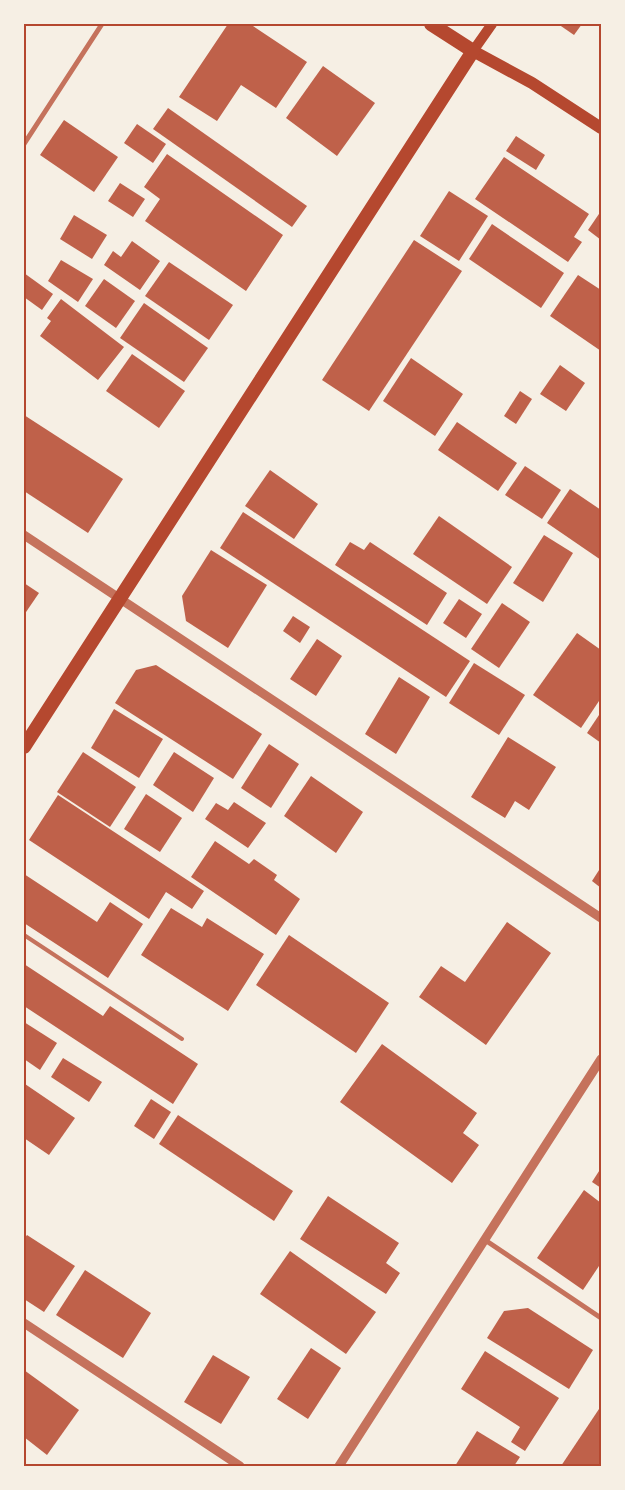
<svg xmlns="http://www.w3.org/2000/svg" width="625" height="1490" font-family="'Open Sans',sans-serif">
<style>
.building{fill:#bf614a}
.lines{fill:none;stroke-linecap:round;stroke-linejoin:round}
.service{stroke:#c5725c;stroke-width:4}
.minor{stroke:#c5725c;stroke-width:5}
.tertiary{stroke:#c5725c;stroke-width:9}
.secondary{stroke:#b5482f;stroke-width:10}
.primary{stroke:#b5482f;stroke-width:12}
.trunk{stroke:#b5482f;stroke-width:14}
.neatline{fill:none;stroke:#b5482f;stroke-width:2}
</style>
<rect width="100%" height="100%" fill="#f6efe4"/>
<!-- building -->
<g class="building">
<path d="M228,24H250L307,62L276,108L241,85L217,121L179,97Z"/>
<path d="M558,24H582L574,35Z"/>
<path d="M323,66L375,103L337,156L286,118Z"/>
<path d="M168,108L307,206L292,227L153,129Z"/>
<path d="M64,120L118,157L94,192L40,155Z"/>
<path d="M137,124L166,144L153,163L124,143Z"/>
<path d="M516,136L545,155L536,170L506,151Z"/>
<path d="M167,154L283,235L246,291L145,221L160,199L144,187Z"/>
<path d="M504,157L589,214L574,237L582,242L568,262L475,199Z"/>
<path d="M120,183L145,199L133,217L108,201Z"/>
<path d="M449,191L488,216L459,261L420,236Z"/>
<path d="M601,211V240L588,230Z"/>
<path d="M74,215L107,235L92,259L60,239Z"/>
<path d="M492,224L564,273L541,308L469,259Z"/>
<path d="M414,240L462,271L369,411L322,380Z"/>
<path d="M132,241L160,261L140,290L104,265L113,251L121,257Z"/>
<path d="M61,260L93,279L78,302L48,281Z"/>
<path d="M169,262L233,305L209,340L145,296Z"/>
<path d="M24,273L53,294L42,310L24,297Z"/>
<path d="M578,275L601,290V351L550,316Z"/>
<path d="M104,279L135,301L116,328L85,306Z"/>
<path d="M61,299L124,347L98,380L40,336L51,321L47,318Z"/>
<path d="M144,303L208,348L184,382L120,338Z"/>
<path d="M132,354L185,391L159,428L106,391Z"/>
<path d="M411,358L463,394L435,436L383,401Z"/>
<path d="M560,365L585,383L566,411L540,394Z"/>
<path d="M520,391L532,399L516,424L504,416Z"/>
<path d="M24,415L123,479L88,533L24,491Z"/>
<path d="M457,422L517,463L498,491L438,450Z"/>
<path d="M525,466L561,490L542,519L505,495Z"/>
<path d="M270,470L318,504L294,539L245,506Z"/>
<path d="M570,489L601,510V560L547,523Z"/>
<path d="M243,512L470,661L446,697L220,548Z"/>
<path d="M439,516L512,567L487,604L413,554Z"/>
<path d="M544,535L573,553L543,602L513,583Z"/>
<path d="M350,542L364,550L370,542L447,593L427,625L335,565Z"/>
<path d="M211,550L267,585L228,648L186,621L182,596Z"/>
<path d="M24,583L39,593L24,615Z"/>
<path d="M459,599L482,614L466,638L443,623Z"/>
<path d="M502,603L530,622L499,668L471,649Z"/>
<path d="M293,616L310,627L300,643L283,631Z"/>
<path d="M577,633L601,650V698L581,728L533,695Z"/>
<path d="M317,639L342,656L316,696L290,679Z"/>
<path d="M474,663L525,695L499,735L449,703Z"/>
<path d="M156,665L262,734L233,779L115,703L136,670Z"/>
<path d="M399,677L430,697L396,754L365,734Z"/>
<path d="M114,709L163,739L139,778L91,748Z"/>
<path d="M601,712V743L587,733Z"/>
<path d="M508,737L556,767L529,810L515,801L505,818L471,797Z"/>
<path d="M269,744L299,764L271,808L241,788Z"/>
<path d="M83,752L136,787L110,827L57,792Z"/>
<path d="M174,752L214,778L193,812L153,785Z"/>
<path d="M311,776L363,812L336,853L284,816Z"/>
<path d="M146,794L182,818L160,852L124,829Z"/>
<path d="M58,795L204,891L192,909L166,892L149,919L29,840Z"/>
<path d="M234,802L266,823L248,848L205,819L216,803L228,810Z"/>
<path d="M215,841L249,864L254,859L277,875L274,880L300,899L276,935L191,877Z"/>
<path d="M601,867V888L592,881Z"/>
<path d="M24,874L97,922L110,902L143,924L108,978L24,923Z"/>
<path d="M171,908L202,927L207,918L264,954L228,1011L141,955Z"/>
<path d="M507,922L551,953L486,1045L419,997L441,966L465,982Z"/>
<path d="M289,935L389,1003L356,1053L256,985Z"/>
<path d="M24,964L103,1016L110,1006L198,1064L173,1104L24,1006Z"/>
<path d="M24,1022L57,1043L40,1070L24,1059Z"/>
<path d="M382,1044L477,1113L463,1133L479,1145L452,1183L340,1102Z"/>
<path d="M63,1058L102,1082L89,1102L51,1077Z"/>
<path d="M25,1084L75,1118L49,1155L24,1138V1086Z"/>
<path d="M151,1099L171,1112L154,1139L134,1126Z"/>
<path d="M178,1115L293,1191L274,1221L159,1144Z"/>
<path d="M601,1168V1188L592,1182Z"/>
<path d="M584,1190L601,1203V1263L583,1290L537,1258Z"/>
<path d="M328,1196L399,1243L386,1263L400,1273L386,1294L300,1239Z"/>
<path d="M27,1235L75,1266L44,1312L24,1299V1239Z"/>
<path d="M290,1251L376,1312L346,1354L260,1294Z"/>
<path d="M85,1270L151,1313L123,1358L56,1315Z"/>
<path d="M528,1308L593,1350L569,1389L487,1338L504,1311Z"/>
<path d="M311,1348L341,1368L308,1419L277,1399Z"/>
<path d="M485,1351L559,1398L525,1451L511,1442L520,1427L461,1389Z"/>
<path d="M213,1355L250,1377L221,1424L184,1402Z"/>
<path d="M24,1370L79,1410L47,1455L24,1437Z"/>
<path d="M601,1406V1466H561Z"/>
<path d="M477,1431L520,1457L514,1466H455Z"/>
</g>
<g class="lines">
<!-- service -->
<path class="service" d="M24,935L182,1039"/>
<!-- minor -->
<g class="minor">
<path d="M24,144L102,24"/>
<path d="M485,1240L601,1318"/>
</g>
<!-- tertiary -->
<g class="tertiary">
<path d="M24,535L601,918"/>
<path d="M24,1323L240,1466"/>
<path d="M339,1466L601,1059"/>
</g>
<!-- secondary -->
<path class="secondary" d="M473,51L492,24"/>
<!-- primary -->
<path class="primary" d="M473,51L532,83L601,128"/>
<!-- trunk -->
<path class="trunk" d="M24,747L473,51L431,24"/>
</g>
<!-- border -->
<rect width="625" height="1490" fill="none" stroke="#f6efe4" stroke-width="50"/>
<rect x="25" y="25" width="575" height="1440" class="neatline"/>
</svg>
